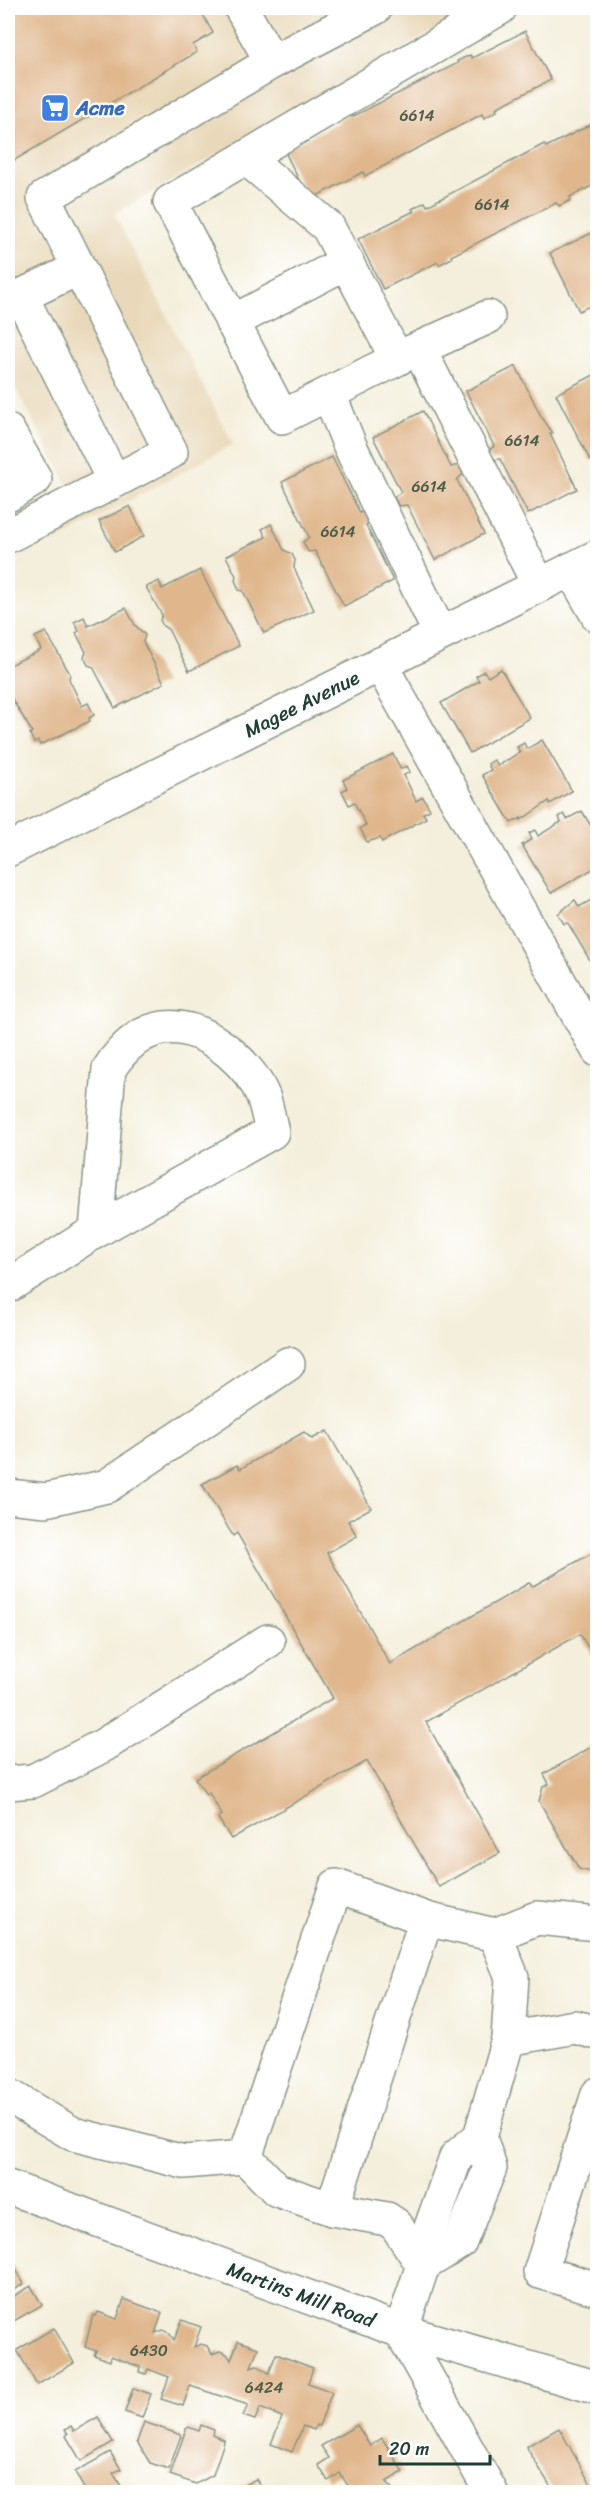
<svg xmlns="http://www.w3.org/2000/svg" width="605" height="2500" font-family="Sriracha,sans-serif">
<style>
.built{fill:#e9d9ba}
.building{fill:#e0b78d}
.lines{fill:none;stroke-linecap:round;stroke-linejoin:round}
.minor-casing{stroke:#8a9688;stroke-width:36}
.minor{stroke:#fff;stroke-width:33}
.labels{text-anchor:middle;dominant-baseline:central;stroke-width:4.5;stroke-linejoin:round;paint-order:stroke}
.number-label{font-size:16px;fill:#4f5c4a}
.shop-label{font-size:20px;font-weight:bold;fill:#366cbe;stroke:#fff;text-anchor:start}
.street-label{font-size:20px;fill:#1f3d34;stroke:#fff}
</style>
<rect width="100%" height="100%" fill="#fff"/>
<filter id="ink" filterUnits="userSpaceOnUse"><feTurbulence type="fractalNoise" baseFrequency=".0167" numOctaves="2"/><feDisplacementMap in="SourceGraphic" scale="12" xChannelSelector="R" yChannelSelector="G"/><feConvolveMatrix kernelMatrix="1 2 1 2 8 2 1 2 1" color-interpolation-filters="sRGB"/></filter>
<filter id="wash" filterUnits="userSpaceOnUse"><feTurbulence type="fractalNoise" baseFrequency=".008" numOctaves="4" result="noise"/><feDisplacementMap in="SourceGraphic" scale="24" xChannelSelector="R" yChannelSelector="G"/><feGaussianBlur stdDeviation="1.35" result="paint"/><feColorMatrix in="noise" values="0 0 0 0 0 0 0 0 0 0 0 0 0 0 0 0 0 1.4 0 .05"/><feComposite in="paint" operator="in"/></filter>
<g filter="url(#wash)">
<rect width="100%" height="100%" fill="#f4efdc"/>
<!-- built -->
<path class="built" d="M8,8H474L114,214L233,444L56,541L38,507L70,488L8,375Z"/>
<g id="blocks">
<!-- building -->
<g class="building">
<path d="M8,8H199L213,33L193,45L197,52L8,164Z"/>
<path d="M525,31L551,80L496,108L497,111L484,118L482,114L365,176L363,172L309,200L284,150L339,122L338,120L351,113L352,117L458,63L457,61L470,55L472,58Z"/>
<path d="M598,121V183L570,197L571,200L559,206L556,203L451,256L452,258L439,265L438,262L383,289L358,239L414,211L412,209L425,202L427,206L544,144L546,147Z"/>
<path d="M598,230V302L579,311L550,253Z"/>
<path d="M516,366L541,416L553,433L550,434L577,489L528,514L500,459L491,460L487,452L494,446L466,391Z"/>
<path d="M598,373V457L590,460L556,394Z"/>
<path d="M423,411L451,467L459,465L463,474L457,480L484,534L435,560L407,505L399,506L394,497L401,492L373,437Z"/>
<path d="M332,457L360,513L368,510L372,519L366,525L393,581L344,606L315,551L308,552L303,542L309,537L282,482Z"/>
<path d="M130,506L144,536L115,552L99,521Z"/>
<path d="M271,524L284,550L292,554L295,560L294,568L314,610L264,633L243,591L239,590L235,580L236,576L226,556L266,537L262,529Z"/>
<path d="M200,570L239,646L189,671L168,629L163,626L160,620L162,615L146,587L159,581L162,589Z"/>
<path d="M126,608L135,625L145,635L143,642L164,683L115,708L93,667L88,665L84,657L86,652L76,633L79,631L74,622L84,617L88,626Z"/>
<path d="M46,632L70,674L69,679L82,706L88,703L94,715L89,718L90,721L40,745L38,741L34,743L30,734L32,732L8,692V659L10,665L41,650L35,637Z"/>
<path d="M501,669L530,718L470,753L441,703L479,681L476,676L484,671L488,677Z"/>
<path d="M542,740L572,791L550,804L549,801L521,820V818L511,823L482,775L491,770L488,764L494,760L498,766L520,752L517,747L524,743L527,749Z"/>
<path d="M393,754L401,769L407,766L410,772L404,775L416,801L423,797L430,810L423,813L426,818L382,842L380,838L367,842L360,828L366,825L354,802L349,805L342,791L347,788L343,780Z"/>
<path d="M582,811L598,838V866L551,893L522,845L532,839L529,833L535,830L538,836L561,822L559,817L564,814L567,819Z"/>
<path d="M598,896V961L592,964L568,923L564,924L558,914L575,900L579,907Z"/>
<path d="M327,1431L371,1508L348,1521L357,1536L327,1553L390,1664L529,1583L533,1586L592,1553L598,1564V1664L580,1634L426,1722L500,1853L439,1887L367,1761L231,1839L218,1818L222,1815L209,1793L206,1795L195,1778L333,1698L237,1533L233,1536L202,1484L237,1465L240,1469L304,1432L312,1439Z"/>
<path d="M598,1743V1869L591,1872L579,1869L539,1801L543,1787L549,1784L544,1774Z"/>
<path d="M8,2255L24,2284L8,2293Z"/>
<path d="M31,2286L42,2305L12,2322L8,2315V2299Z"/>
<path d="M124,2299L162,2313L155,2333L163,2330L169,2333L174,2340L182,2320L201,2327L194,2347L201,2344L207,2346L212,2354L220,2351L227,2354L231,2360L238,2341L258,2348L251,2367L257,2365L269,2373L276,2354L313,2368L308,2383L332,2392L319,2426L316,2425L314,2430L303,2426L292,2452L271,2444L282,2417L260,2408L255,2420L243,2416L248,2405L190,2386L183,2406L161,2399L169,2377L148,2369L146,2374L139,2372L140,2367L124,2361L111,2356L110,2361L94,2355L96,2351L85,2347L93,2315L96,2316L98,2312L117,2319Z"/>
<path d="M54,2328L74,2363L37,2385L17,2350Z"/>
<path d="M133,2388L151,2394L142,2418L125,2412Z"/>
<path d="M98,2417L113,2442L81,2461L66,2436L68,2434L65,2429L71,2426L74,2431Z"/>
<path d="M144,2422L181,2435L169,2469L150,2463L137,2442Z"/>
<path d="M201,2425L214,2430L213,2435L224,2440V2442L213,2475L196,2484L170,2475L186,2429L189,2427L199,2431Z"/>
<path d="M357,2425L370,2446L382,2438L403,2472L386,2482L395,2492H352L340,2473L328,2481L318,2465L329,2458L321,2446Z"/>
<path d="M559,2428L595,2492H554L528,2450L527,2446Z"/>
<path d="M110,2452L121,2469L113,2473L121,2486L110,2492H86L75,2472Z"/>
<path d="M256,2479L264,2492H230Z"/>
</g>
</g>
</g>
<g filter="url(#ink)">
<use href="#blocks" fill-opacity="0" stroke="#8a9688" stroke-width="1.5"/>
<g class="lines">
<!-- minor casing -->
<g class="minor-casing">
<g id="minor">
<path d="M241,8L272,62L375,8"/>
<path d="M246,158L328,227L397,359L282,417L170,202L500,8"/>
<path d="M79,268L21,296L114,481"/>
<path d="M232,322L347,262"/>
<path d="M419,349L539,585"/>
<path d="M398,358L488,317"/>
<path d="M329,394L350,446L440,634"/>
<path d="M8,431L35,479L8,495"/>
<path d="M8,536L171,452L44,198L272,62"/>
<path d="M571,569L598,616"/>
<path d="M380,664L598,1050"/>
<path id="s1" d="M8,850L598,556"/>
<path d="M8,1286L96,1231L272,1132C269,1120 267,1107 263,1096C256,1079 243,1064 229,1052C184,1015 141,1019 109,1069L96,1231"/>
<path d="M8,1496L46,1500L107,1486L288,1364"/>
<path d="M8,1783L33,1781L104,1745L268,1641"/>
<path d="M495,1935L512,1977L508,2039"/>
<path d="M598,2094L540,2272L598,2289"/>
<path d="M8,2095L73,2134L184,2162L245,2157"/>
<path d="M480,2137L456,2157L431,2227L423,2265L401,2331L491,2492"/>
<path id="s2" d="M8,2187L401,2331L598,2388"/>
<path d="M332,2209L426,1919"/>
<path d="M423,2265L396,2225L387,2219L332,2209L277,2190L245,2157L336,1886L426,1919L495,1935L537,1918L598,1924"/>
<path d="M423,2265L460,2242L490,2168L480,2137L508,2039L575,2027L598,2033"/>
</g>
</g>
<!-- minor -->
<use href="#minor" class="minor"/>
</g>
</g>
<!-- icons -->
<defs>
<g id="supermarket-square" transform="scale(1.5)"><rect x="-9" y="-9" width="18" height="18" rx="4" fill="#3f7fe0" stroke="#fff"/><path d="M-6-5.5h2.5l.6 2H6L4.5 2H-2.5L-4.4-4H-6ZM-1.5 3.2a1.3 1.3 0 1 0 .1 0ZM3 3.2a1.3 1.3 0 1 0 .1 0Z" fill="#fff"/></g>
</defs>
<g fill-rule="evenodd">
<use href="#supermarket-square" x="55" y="108"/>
</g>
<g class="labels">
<!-- number labels -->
<g class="number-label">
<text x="417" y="115">6614</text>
<text x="492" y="204">6614</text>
<text x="522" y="440">6614</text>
<text x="429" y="486">6614</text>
<text x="338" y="531">6614</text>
<text x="149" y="2350">6430</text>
<text x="264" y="2387">6424</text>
</g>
<!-- shop labels -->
<g class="shop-label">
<text x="76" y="108">Acme</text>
</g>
<!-- street labels -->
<g class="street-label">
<text stroke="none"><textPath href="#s1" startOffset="328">Magee Avenue</textPath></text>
<text stroke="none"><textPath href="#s2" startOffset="312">Martins Mill Road</textPath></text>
</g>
</g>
<!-- margin -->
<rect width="605" height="2500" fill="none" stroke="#fff" stroke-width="30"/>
<!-- scale -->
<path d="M380 2455v9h110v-9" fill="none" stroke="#1f3d34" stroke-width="3"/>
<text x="389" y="2455" font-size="18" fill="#1f3d34" stroke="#ffffff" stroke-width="4.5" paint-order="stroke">20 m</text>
</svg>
